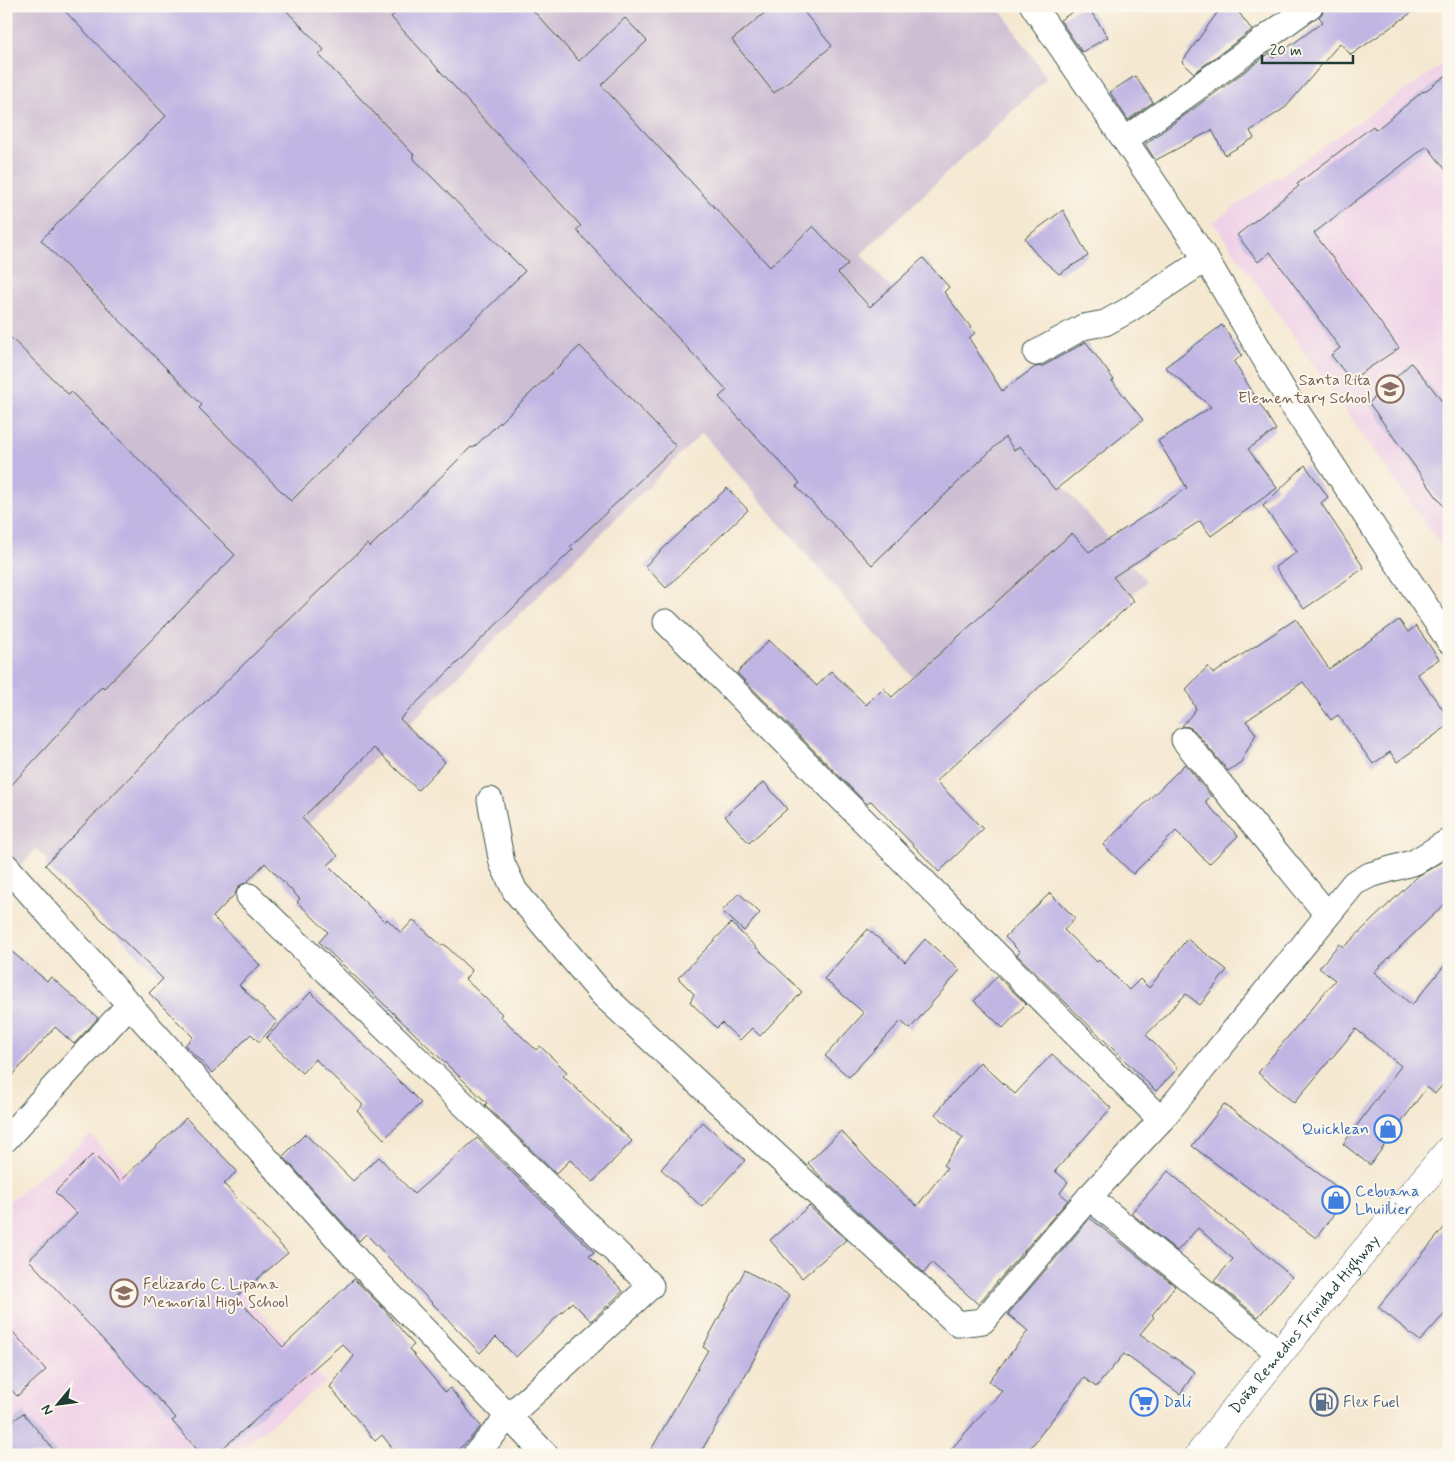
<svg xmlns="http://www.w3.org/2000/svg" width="1455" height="1461" font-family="Mynerve,sans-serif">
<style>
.built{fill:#efd0e7}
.industrial{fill:#cdbed3}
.building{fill:#c0b5e3}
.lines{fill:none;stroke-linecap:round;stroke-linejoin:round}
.street-casing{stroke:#3f574c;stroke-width:27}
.highway-casing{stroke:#3f574c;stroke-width:29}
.street{stroke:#fff;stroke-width:25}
.highway{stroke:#fff;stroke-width:28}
.labels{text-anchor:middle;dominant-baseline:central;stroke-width:4;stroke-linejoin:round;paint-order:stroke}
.education-label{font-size:16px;fill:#785e54;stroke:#fbf7ec;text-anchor:end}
.shop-label{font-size:16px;fill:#366cbe;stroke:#fbf7ec;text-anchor:start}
.street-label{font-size:16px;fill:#1f3d34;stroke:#fbf7ec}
.service-label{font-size:16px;fill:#4e5e75;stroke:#fbf7ec;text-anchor:start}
</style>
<rect width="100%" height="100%" fill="#fbf7ec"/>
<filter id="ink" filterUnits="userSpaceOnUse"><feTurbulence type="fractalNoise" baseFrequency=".02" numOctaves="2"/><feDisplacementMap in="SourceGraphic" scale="10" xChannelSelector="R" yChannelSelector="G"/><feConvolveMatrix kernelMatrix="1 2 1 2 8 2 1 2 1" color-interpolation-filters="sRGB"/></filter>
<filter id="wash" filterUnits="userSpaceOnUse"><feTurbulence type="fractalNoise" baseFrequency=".0096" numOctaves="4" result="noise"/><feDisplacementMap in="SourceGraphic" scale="20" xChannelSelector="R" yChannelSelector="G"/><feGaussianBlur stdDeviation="1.12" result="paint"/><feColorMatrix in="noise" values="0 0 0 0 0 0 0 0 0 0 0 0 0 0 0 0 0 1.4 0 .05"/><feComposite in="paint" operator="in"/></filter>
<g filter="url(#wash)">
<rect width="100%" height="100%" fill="#f5e8d1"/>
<!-- built -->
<g class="built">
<path d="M1449,60V557L1213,222Z"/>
<path d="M91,1135L326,1382L232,1455H6V1204Z"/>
</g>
<!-- industrial -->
<path class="industrial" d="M6,6H998L1047,78L861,254L1146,581L977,752L702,433L158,974L36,849L6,880Z"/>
<g id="blocks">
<!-- building -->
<g class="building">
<path d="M60,6H282L324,50L319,55L414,155L412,157L525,271L291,501L199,408L202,405L130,331L41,240L166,116Z"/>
<path d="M403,6H529L579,61L625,18L647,41L601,85L770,267L813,226L848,264L838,273L870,307L923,258L949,287L944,292L975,333L969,338L1002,391L1035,367L1043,366L1086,342L1114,380L1112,381L1143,420L1055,490L1020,446L1014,450L1005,437L872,565L796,486L800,483L719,397L727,390L576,230L581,226L391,17Z"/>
<path d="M773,6H799L832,46L774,93L732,40Z"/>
<path d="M1082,6H1087L1108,37L1082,52L1060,20Z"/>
<path d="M1222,6H1234L1252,30L1194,73L1182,62Z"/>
<path d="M1324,6H1421L1351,55L1340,43L1286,107L1250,131L1254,138L1225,155L1212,130L1156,160L1154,158L1145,144L1270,53L1273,58L1323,22L1319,17L1323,12Z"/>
<path d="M1449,73V174L1427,146L1314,233L1399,348L1351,380L1331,355L1340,348L1270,252L1258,262L1237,235L1299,186L1297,184L1373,126L1376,130L1423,91L1424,92Z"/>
<path d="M1135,76L1153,102L1128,120L1110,92Z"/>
<path d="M1063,210L1088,256L1059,274L1036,254L1025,238Z"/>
<path d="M1222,325L1242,355L1234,362L1276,430L1248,449L1277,488L1211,536L1200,521L1113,577L1134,601L936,781L983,829L939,872L871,801L867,804L737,673L769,640L817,686L831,671L866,705L883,688L892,697L1072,533L1089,552L1187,488L1158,441L1211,407L1165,367Z"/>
<path d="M6,333L68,394L71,392L235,555L104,688L102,686L6,791Z"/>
<path d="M580,346L676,446L570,547L573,549L400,719L445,762L418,790L374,748L302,818L338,856L328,865L385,922L387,919L401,933L413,920L442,946L444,944L472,971L465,979L502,1014L500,1016L536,1050L540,1046L567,1072L563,1076L632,1141L593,1182L570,1160L556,1174L485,1105L487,1103L319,942L328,932L297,902L300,899L265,863L247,882L239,886L235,894L213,917L260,965L239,985L277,1022L259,1042L251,1034L212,1073L185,1045L193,1037L149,993L163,979L45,865L163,743L367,544L370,547L471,447L473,448Z"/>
<path d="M1411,363L1432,388L1449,411V514L1369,403Z"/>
<path d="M1305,465L1328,497L1321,503L1364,568L1304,609L1275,567L1297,552L1263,506Z"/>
<path d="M727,488L748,510L666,588L645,566Z"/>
<path d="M1296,619L1329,669L1399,620L1408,632L1416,626L1439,659L1417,674L1449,718V725L1397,762L1390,752L1373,764L1338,715L1331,720L1303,682L1246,721L1256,734L1241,762L1228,771L1195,731L1189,727L1182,726L1196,709L1186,689L1208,666L1213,674Z"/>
<path d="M1185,764L1211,796L1205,802L1238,836L1209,864L1176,831L1133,874L1103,845Z"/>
<path d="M764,782L787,809L749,843L725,816Z"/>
<path d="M1449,858V900L1374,972L1412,1005L1449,960V1077L1435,1094L1427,1087L1370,1165L1343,1144L1401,1066L1356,1029L1294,1103L1258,1073L1335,980L1319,968L1339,944L1344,947L1418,876Z"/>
<path d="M739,893L760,913L744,931L722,911Z"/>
<path d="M1050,893L1075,918L1064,930L1097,962L1099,960L1129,990L1140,979L1149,988L1187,939L1227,970L1200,1005L1186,994L1146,1035L1178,1068L1156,1091L1017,955L1020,952L1005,937Z"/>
<path d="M731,923L802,992L760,1036L752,1028L740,1040L722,1023L717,1028L690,1002L694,994L678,978Z"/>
<path d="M868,929L905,962L925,939L960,970L910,1029L901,1021L849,1077L825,1056L864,1013L824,979Z"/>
<path d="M6,947L47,981L51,977L98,1018L74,1044L55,1027L6,1083Z"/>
<path d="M997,976L1026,1004L1003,1028L974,1001Z"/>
<path d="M311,992L421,1103L384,1139L357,1111L363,1105L315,1059L302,1073L266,1038Z"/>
<path d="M1052,1054L1111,1108L1055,1171L1068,1182L1060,1193L1068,1200L978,1304L932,1263L924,1273L823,1179L808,1163L841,1131L878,1171L917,1206L947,1168L943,1165L963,1138L935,1114L980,1062L1015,1094Z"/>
<path d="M1224,1104L1348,1195L1316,1238L1192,1146Z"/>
<path d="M186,1118L237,1171L224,1184L288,1253L236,1297L283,1347L354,1279L382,1307L414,1345L409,1349L445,1392L450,1388L481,1426L468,1441L452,1455H398L382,1435L375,1441L330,1387L354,1356L342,1344L215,1455H202L172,1421L176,1418L29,1260L77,1214L55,1192L93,1154L120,1181Z"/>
<path d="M703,1122L745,1160L702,1207L661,1169Z"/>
<path d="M305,1134L353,1181L379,1157L414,1194L477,1138L594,1252L589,1256L623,1291L591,1321L572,1302L516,1357L496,1337L480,1353L366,1234L359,1241L283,1156Z"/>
<path d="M1168,1171L1292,1277L1258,1317L1214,1281L1233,1259L1198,1228L1177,1251L1131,1213Z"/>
<path d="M809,1206L846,1240L802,1278L770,1240Z"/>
<path d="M1090,1218L1175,1286L1152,1315L1154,1317L1140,1334L1195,1372L1180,1394L1124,1354L1096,1387L1084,1378L1025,1455H946L1002,1391L989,1381L1028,1331L1008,1314Z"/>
<path d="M1449,1222V1309L1420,1341L1378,1307Z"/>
<path d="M745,1270L789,1295L747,1372L699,1455H648L708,1350L703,1347Z"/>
<path d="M6,1324L46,1370L17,1396L6,1384Z"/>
<path d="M23,1413L58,1455H6V1427Z"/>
</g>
</g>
</g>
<g filter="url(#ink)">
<use href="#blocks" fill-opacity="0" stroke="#3f574c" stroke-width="1"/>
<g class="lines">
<!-- street casing -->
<g class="street-casing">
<g id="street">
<path d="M1033,6L1206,259L1289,400L1449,641"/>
<path d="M1125,140L1310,6"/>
<path d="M1036,353L1083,327L1105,323L1127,311L1206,259"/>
<path d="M666,622L1161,1120"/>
<path d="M1184,740L1327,914"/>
<path d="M490,800L502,863L515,891L602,994L958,1324L983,1321L1089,1197L1161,1120L1354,883L1370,875L1415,862L1449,841"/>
<path d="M6,866L363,1267L546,1455"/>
<path d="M249,896L651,1286L509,1416L475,1455"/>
<path d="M6,1139L130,1004"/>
<path d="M1089,1197L1279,1353"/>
</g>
</g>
<!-- highway casing -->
<g class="highway-casing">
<g id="highway">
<path id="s1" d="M1199,1455C1279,1351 1365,1251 1449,1150"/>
</g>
</g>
<!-- street -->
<use href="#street" class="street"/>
<!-- highway -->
<use href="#highway" class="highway"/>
</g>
</g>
<!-- icons -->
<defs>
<g id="school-ring" transform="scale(1.4375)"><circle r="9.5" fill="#fbf7ec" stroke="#8d6e63" stroke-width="1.5"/><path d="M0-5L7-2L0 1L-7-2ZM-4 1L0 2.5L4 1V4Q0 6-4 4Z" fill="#8d6e63"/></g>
<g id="shop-ring" transform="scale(1.4375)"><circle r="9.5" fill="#fbf7ec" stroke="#3f7fe0" stroke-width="1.5"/><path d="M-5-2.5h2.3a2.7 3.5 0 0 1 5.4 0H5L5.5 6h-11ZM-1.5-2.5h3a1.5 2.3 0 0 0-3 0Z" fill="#3f7fe0"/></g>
<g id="supermarket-ring" transform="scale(1.4375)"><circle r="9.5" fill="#fbf7ec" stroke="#3f7fe0" stroke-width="1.5"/><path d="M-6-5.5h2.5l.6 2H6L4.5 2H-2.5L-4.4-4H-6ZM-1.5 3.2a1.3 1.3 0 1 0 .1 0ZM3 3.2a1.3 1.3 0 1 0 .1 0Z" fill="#3f7fe0"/></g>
<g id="fuel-ring" transform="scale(1.4375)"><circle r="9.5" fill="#fbf7ec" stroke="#5c6f8a" stroke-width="1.5"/><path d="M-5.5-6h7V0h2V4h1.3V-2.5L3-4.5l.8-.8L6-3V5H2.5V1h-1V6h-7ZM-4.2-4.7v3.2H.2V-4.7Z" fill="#5c6f8a"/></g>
</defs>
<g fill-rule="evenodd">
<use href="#school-ring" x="1390" y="389"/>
<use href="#shop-ring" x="1388" y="1129"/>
<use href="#shop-ring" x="1336" y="1200"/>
<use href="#school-ring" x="124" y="1293"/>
<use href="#supermarket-ring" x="1144" y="1402"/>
<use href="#fuel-ring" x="1324" y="1402"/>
</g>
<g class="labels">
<!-- education labels -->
<g class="education-label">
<text x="1371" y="380">Santa Rita<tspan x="1371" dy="18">Elementary School</tspan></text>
<text x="143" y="1284" text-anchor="start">Felizardo C. Lipana<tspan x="143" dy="18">Memorial High School</tspan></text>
</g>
<!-- shop labels -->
<g class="shop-label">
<text x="1369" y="1129" text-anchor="end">Quicklean</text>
<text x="1355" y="1191">Cebuana<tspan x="1355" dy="18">Lhuillier</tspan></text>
<text x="1163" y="1402">Dali</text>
</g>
<!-- street labels -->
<g class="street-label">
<text stroke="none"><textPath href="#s1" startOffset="168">Doña Remedios Trinidad Highway</textPath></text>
</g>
<!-- service labels -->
<g class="service-label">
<text x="1343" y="1402">Flex Fuel</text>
</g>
</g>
<!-- margin -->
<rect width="1455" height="1461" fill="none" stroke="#fbf7ec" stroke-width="25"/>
<!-- north arrow -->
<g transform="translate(58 1404) rotate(241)" stroke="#fbf7ec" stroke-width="4" paint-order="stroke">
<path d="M0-4L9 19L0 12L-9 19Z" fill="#1f3d34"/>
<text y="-8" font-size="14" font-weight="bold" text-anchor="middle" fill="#1f3d34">N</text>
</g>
<!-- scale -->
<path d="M1262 55v8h91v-8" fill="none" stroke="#1f3d34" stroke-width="2.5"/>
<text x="1270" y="55" font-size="15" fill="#1f3d34" stroke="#fbf7ec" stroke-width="4" paint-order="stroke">20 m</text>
</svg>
